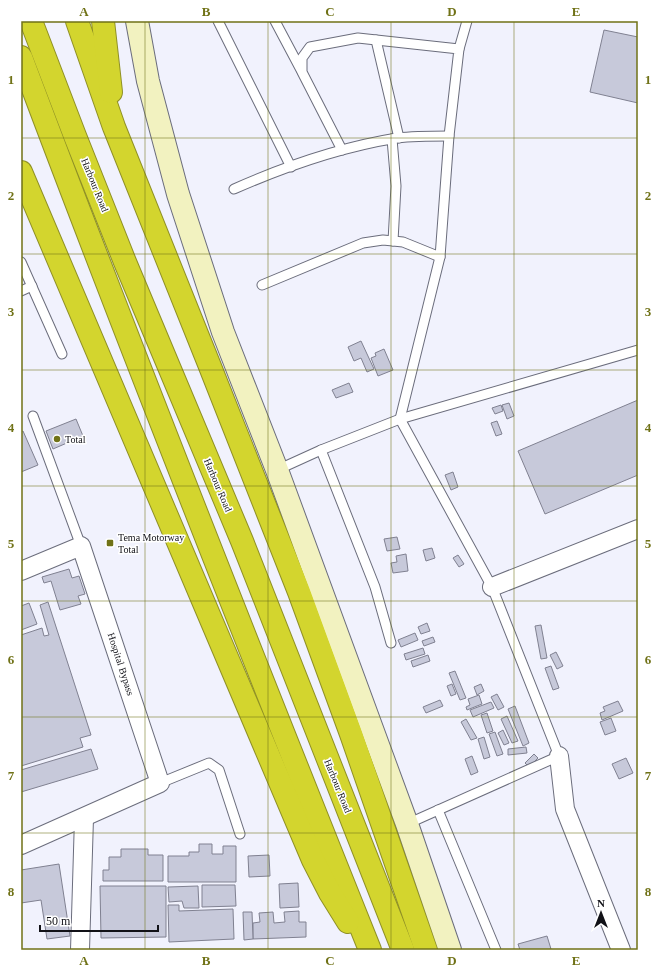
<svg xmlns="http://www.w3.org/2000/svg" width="659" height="971" font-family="Georgia,serif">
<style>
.building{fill:#c7c9da;stroke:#808191}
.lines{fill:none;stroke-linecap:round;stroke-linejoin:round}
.lane-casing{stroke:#6b6d7c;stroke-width:11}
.street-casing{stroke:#6b6d7c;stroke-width:20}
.secondary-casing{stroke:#6b6d7c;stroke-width:24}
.highway-casing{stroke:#8f9026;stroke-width:24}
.lane{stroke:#fff;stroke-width:9}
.street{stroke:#fff;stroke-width:18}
.secondary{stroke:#f2f2c0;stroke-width:22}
.highway{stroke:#d3d52e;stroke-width:22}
.grid{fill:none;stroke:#707217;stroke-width:1;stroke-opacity:0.55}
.poi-dot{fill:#707217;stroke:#fff;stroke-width:1.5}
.labels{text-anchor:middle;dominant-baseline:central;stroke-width:3;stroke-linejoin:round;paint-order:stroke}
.street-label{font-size:10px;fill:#111117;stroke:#fff}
.poi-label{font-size:10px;fill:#111117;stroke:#fff;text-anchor:start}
.neatline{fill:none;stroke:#707217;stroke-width:1.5}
.grid-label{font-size:13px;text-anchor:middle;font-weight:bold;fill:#707217}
</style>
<rect width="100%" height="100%" fill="#f1f2fd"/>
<!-- building -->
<g class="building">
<path d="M604,30L638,37V103L590,92Z"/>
<path d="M361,341L374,369L367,372L361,358L354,361L348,347Z"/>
<path d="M384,349L393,370L378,376L371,358L376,356L375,353Z"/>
<path d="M349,383L353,392L336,398L332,390Z"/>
<path d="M638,400V475L545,514L518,451Z"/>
<path d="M509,403L514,416L507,419L502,405Z"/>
<path d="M501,405L503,411L495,414L492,408Z"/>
<path d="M76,419L83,436L53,449L46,431Z"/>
<path d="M497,421L502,434L496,436L491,423Z"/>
<path d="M23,431L38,465L21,472V432Z"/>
<path d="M453,472L458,487L451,490L445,475Z"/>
<path d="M397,537L400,549L387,551L384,539Z"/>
<path d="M432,548L435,558L426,561L423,550Z"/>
<path d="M406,554L408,571L393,573L391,563L397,562L396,556Z"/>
<path d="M458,555L464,564L459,567L453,558Z"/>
<path d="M69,569L72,578L79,576L85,594L78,596L81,604L60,610L51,581L44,583L42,577Z"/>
<path d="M48,602L91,735L80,738L83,747L21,766V635L42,628L44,636L49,635L40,605Z"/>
<path d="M29,603L37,624L21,630V606Z"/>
<path d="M427,623L430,631L421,634L418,627Z"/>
<path d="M541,625L547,658L541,659L535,626Z"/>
<path d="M415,633L418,640L401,647L398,640Z"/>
<path d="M433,637L435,642L424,646L422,641Z"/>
<path d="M423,648L425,654L406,660L404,654Z"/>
<path d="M556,652L563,666L557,669L550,655Z"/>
<path d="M428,655L430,661L413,667L411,661Z"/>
<path d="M551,666L559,688L553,690L545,668Z"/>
<path d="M455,671L466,698L460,700L449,673Z"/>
<path d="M452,684L456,694L451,696L447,686Z"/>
<path d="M481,684L484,691L477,695L474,687Z"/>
<path d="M497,694L504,707L498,710L491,697Z"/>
<path d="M479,695L482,704L467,710L466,707L470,705L468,699Z"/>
<path d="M440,700L443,706L426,713L423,707Z"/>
<path d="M618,701L623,711L602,720L600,713L605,711L603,707Z"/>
<path d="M491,702L494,708L473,717L470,710Z"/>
<path d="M515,706L529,743L523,746L508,709Z"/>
<path d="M487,713L493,731L487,733L481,715Z"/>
<path d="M507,716L518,741L512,743L501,719Z"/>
<path d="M611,718L616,731L605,735L600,722Z"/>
<path d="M466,719L477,738L471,740L461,722Z"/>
<path d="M503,730L509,743L504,745L498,733Z"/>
<path d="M495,732L503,754L497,756L489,734Z"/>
<path d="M484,737L490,757L484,759L478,739Z"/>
<path d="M526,747L527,753L508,755V749Z"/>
<path d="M91,749L98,769L21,792V770Z"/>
<path d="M534,754L538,758L529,767L525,763Z"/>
<path d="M472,756L478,772L471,775L465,759Z"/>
<path d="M626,758L633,773L619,779L612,764Z"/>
<path d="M199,844H212V854H223V846H236V882H168V856H189V852H199Z"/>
<path d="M121,849H148V855H163V881H103V870H109V857H121Z"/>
<path d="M269,855L270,876L249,877L248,856Z"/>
<path d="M59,864L70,936L47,939L41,900L21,903V870Z"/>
<path d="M298,883L299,907L280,908L279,884Z"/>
<path d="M202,885H235L236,906L202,907Z"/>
<path d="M100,886H166V937L101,938Z"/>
<path d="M198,886L199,908H184L182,901L169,902L168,887Z"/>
<path d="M168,905H179V911L233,909L234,939L169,942Z"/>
<path d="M299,911V922H306V937L253,939V923L260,922L259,913L273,912L274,923L285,922L284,912Z"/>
<path d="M243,912H252L253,939L244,940Z"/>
<path d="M547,936L551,949L547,950H520L518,944Z"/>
</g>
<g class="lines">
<!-- lane casing -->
<g class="lane-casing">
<g id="lane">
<path d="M218,21L291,167"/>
<path d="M275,21L301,70"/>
<path d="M376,40L399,138"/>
<path d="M459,49L467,21"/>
<path d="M392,139L396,186L393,241"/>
<path d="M342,150L302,72V58L310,47L358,38L459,49L449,136L440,257L400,419L492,587L559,756L407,824"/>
<path d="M234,189C286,166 341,147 397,138C414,136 432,136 449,136"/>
<path d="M21,262L62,354"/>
<path d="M262,285L363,243L383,240L403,242L440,257"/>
<path d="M21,291L32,286"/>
<path d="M33,416L81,546"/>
<path d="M321,450L375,587L391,643"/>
<path d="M277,470L321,450L400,419L638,350"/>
<path d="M160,783L209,763L219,770L240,834"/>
<path d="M438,810L496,950"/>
</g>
</g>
<!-- street casing -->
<g class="street-casing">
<g id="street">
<path d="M21,571L81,546L160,783L21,845"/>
<path d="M492,587L638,529"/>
<path d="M559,756L565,809L621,950"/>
<path d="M80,950L84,818"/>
</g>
</g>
<!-- secondary casing -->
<g class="secondary-casing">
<path id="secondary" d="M137,21L148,81L178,194L223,332L277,470L407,824L450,950"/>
</g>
<!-- highway casing -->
<g class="highway-casing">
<g id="highway">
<path d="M31,21L75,136L125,262L242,541L403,950"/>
<path d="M77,21L114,127L209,364L299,592L351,734L426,950"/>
<path d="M103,21L111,92"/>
<path d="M21,57C133,356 251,653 370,950"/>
<path d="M21,172L313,860L330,893L348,922"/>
</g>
</g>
<!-- lane -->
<use href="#lane" class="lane"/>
<!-- street -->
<use href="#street" class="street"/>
<!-- secondary -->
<use href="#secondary" class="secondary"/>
<!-- highway -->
<use href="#highway" class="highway"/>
</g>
<!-- grid -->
<path class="grid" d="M145,21V950M268,21V950M391,21V950M514,21V950M21,138H638M21,254H638M21,370H638M21,486H638M21,601H638M21,717H638M21,833H638"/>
<!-- markers -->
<g class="poi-dot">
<circle cx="57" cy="439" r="4"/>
<rect x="106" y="539" width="8" height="8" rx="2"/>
</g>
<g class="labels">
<!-- street labels -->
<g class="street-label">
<text transform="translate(95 185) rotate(68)">Harbour Road</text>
<text transform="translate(218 485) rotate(67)">Harbour Road</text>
<text transform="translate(121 664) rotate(72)">Hospital Bypass</text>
<text transform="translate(338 786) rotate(68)">Harbour Road</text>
</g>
<!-- poi labels -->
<g class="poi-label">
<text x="65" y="439">Total</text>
<text x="118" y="537">Tema Motorway<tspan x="118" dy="12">Total</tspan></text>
</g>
</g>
<!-- border -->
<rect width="659" height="971" fill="none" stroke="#ffffff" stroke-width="44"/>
<!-- north arrow -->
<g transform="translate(601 913)" stroke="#ffffff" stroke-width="3" paint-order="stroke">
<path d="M0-3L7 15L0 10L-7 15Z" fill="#111117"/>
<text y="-6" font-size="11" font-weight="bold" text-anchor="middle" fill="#111117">N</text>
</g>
<!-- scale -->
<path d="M40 925v6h118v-6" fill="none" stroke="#111117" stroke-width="2"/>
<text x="46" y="925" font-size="12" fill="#111117" stroke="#ffffff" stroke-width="3" paint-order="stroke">50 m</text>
<rect x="22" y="22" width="615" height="927" class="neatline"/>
<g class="grid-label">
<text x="84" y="16">A</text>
<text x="206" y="16">B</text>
<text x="330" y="16">C</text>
<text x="452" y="16">D</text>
<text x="576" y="16">E</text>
<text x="11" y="84">1</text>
<text x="648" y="84">1</text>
<text x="11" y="200">2</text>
<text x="648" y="200">2</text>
<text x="11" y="316">3</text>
<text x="648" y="316">3</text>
<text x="11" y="432">4</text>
<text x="648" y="432">4</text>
<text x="11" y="548">5</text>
<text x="648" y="548">5</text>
<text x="11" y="664">6</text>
<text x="648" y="664">6</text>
<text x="11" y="780">7</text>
<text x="648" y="780">7</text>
<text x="11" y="896">8</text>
<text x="648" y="896">8</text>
<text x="84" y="965">A</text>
<text x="206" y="965">B</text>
<text x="330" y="965">C</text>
<text x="452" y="965">D</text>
<text x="576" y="965">E</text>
</g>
</svg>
